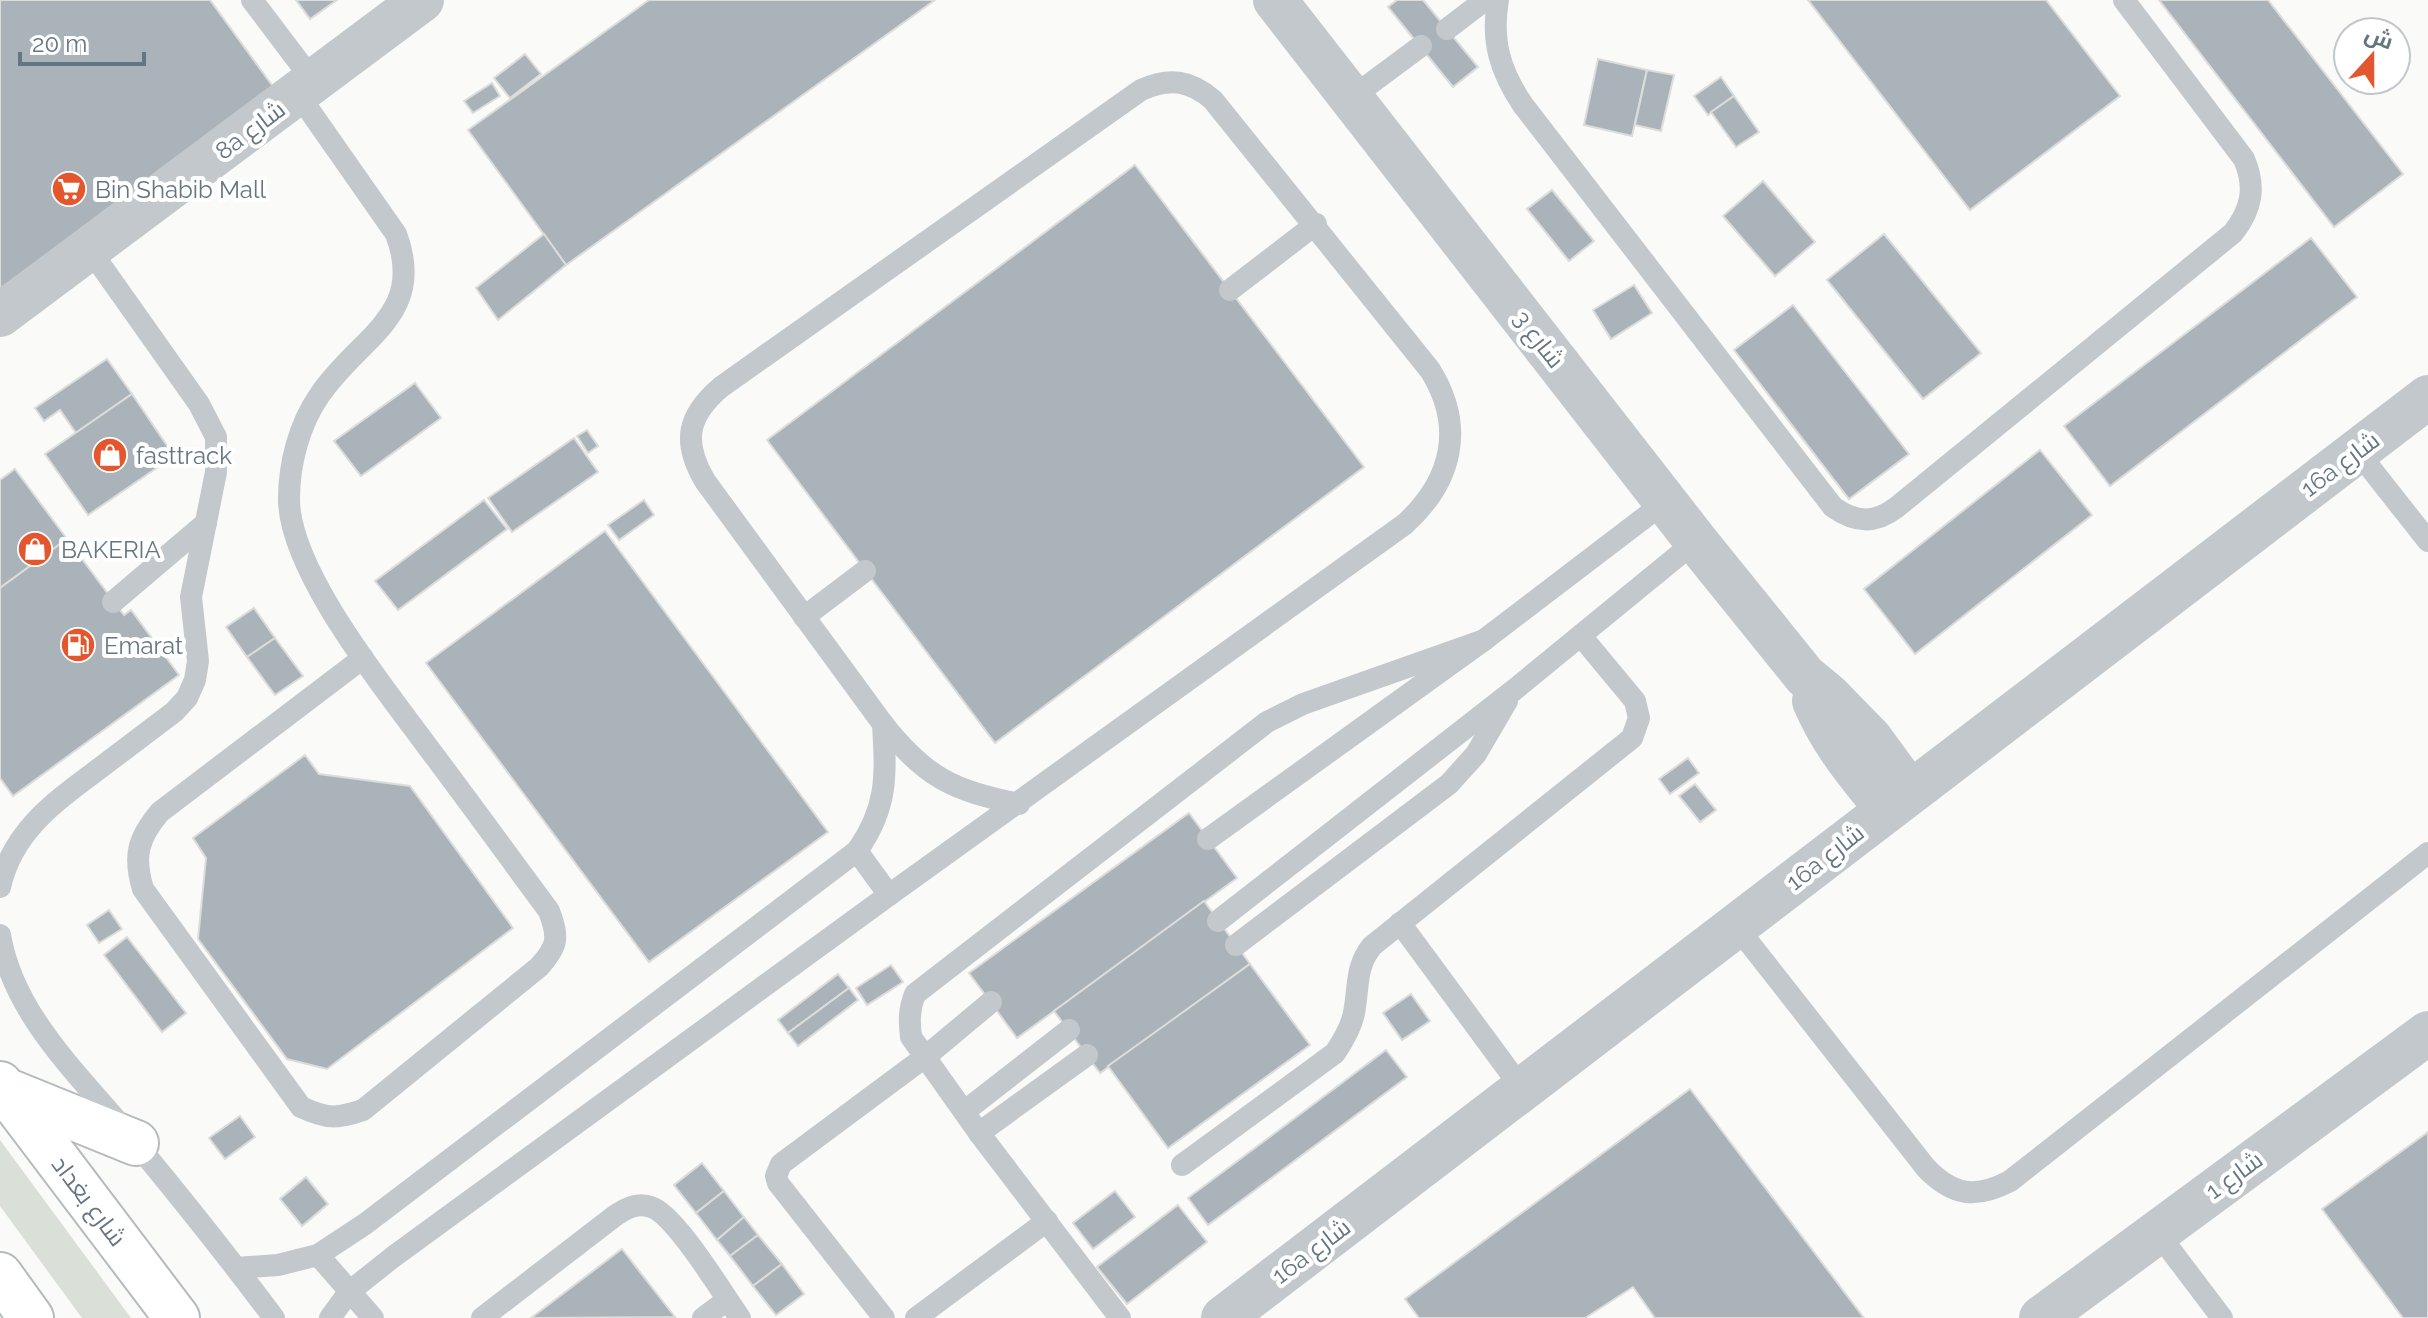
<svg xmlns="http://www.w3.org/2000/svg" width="2428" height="1318" font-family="Raleway,Cairo,sans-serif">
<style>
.green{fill:#dadfd7}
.building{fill:#aab3b9;stroke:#dcdcda;stroke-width:2}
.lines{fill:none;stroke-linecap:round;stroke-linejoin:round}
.primary-casing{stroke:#b5babe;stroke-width:48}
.service{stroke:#c3c8cc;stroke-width:22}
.minor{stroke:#c3c8cc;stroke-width:44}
.primary{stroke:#fff;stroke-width:44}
.labels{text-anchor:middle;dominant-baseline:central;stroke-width:8;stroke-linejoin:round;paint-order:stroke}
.street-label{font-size:24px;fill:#657683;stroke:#fff}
.poi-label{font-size:24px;fill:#657683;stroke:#fff;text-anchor:start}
</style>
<rect width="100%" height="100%" fill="#fafaf8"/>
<!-- green -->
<path class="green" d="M0,1140L131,1318H82L0,1206Z"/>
<!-- building -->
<g class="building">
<path d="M0,0H210L274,88L0,289Z"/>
<path d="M296,0H337L310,19Z"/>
<path d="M649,0H935L566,265L468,130Z"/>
<path d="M1397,0H1423L1478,67L1453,87L1388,7Z"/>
<path d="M1808,0H2046L2120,96L1970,210Z"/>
<path d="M2159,0H2268L2403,174L2334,227Z"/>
<path d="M525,54L541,74L510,98L494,78Z"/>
<path d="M1598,59L1647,70L1632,136L1584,125Z"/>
<path d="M1647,70L1674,75L1661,131L1635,125Z"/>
<path d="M1721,77L1734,96L1708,115L1694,96Z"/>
<path d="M492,83L500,96L473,113L464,101Z"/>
<path d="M1734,96L1759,132L1736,147L1711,112Z"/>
<path d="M1135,165L1364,467L995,743L767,440Z"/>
<path d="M1763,181L1815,242L1775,276L1723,216Z"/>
<path d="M1552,190L1594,241L1569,261L1527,209Z"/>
<path d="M544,234L566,265L498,320L476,288Z"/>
<path d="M1884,234L1981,353L1923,399L1827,280Z"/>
<path d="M2311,238L2357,297L2110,486L2064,426Z"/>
<path d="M1634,285L1652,313L1611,339L1593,310Z"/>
<path d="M1793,305L1909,454L1849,499L1734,350Z"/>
<path d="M107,359L132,394L76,433L60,410L44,421L35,408Z"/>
<path d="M415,383L441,418L361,476L334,441Z"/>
<path d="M132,394L174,456L88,515L45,454Z"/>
<path d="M587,430L598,446L588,453L577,436Z"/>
<path d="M574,438L598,472L512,532L488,498Z"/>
<path d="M2040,450L2092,515L1915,654L1864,589Z"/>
<path d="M15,469L67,539L0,588V480Z"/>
<path d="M484,500L507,529L398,610L375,581Z"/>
<path d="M644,500L654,515L619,540L608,525Z"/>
<path d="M605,531L828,832L649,962L426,663Z"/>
<path d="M67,539L124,615L131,610L179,675L13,796L0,778V588Z"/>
<path d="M254,608L275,638L247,657L226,627Z"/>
<path d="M275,638L303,676L275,695L247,657Z"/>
<path d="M305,755L319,774L410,786L513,928L327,1069L287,1059L198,939L206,858L193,838Z"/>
<path d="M1688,758L1699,773L1670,794L1659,779Z"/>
<path d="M1695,784L1716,810L1700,822L1679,796Z"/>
<path d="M1189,813L1237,878L1017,1038L969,973Z"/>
<path d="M1204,901L1250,964L1100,1073L1054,1011Z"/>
<path d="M109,910L122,929L99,943L87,925Z"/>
<path d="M127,937L186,1013L162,1032L104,955Z"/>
<path d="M1250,964L1310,1045L1168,1148L1108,1066Z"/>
<path d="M891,965L903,982L867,1005L856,988Z"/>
<path d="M838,974L849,988L788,1033L778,1020Z"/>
<path d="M849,988L858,1000L798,1046L788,1033Z"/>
<path d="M1411,994L1430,1021L1402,1040L1383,1013Z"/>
<path d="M1386,1050L1407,1077L1208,1225L1188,1198Z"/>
<path d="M1690,1089L1864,1318H1655L1633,1287L1585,1318H1419L1405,1299Z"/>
<path d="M240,1116L255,1137L225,1159L209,1138Z"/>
<path d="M2428,1132V1318H2403L2322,1209Z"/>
<path d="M702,1163L724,1191L696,1213L674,1185Z"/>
<path d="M306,1177L328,1204L302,1226L280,1199Z"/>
<path d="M724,1191L744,1217L717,1240L696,1213Z"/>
<path d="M1115,1191L1135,1217L1093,1249L1073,1223Z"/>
<path d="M1178,1205L1207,1242L1127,1304L1097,1267Z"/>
<path d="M744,1217L758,1235L730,1256L717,1240Z"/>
<path d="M758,1235L782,1264L753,1286L730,1256Z"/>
<path d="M622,1249L675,1317L531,1318Z"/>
<path d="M782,1264L804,1294L776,1315L753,1286Z"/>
</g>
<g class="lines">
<!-- primary casing -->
<g class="primary-casing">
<g id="primary">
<path d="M0,1084L177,1318"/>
<path d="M5,1090L136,1143"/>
<path d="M0,1275L31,1318"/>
</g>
</g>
<!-- service -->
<g class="service">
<path d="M252,0L314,82"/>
<path d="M1498,0C1491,41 1500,71 1523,105L1833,507C1856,523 1875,524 1897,507L2233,233C2252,209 2256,187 2244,159L2124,0"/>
<path d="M1447,29L1485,0"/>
<path d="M298,94L396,234C427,316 358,337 319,396C299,425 289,464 289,499C289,572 387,691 430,750C470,803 509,857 549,911C559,938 558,946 539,967L363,1110C337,1119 327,1119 301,1107L143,889C133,856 138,838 160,812L363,658"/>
<path d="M1351,98L1421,46"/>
<path d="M1230,290L1316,224"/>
<path d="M2357,451L2428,541"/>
<path d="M113,602L206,523"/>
<path d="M804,617L865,571"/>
<path d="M883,724C926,778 952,790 1019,804"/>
<path d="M1208,839L1484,640L1665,502"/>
<path d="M857,851L889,895"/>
<path d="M0,887C13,830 56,801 100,768C125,749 149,731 174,712L187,698L195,680L198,661L191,597L216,472V437L199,404L90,250"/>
<path d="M1218,921L1514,690L1696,541"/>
<path d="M1400,923L1523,1090"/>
<path d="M1736,926L1926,1168C1953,1196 1976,1199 2010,1181L2428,853"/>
<path d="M0,935C14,1018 83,1078 134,1141C182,1199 229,1258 274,1318"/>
<path d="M1236,945L1449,784L1476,754L1507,701"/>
<path d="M965,1111L1069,1030"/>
<path d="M979,1133L1087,1055"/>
<path d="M1182,1165L1335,1053C1343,1041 1351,1028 1354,1013C1359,987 1355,967 1372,946L1632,738L1639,718L1635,701L1581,636"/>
<path d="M2157,1232L2222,1318"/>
<path d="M318,1255L373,1318"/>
<path d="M236,1268L278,1265L318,1255L365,1224L857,851C888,807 886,776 883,724L705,481C682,442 687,416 721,387L1141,90C1169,77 1190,80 1213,100L1430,370C1465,426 1453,480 1405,524L889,895L393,1257L349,1292L330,1318"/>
<path d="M482,1318L616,1215C627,1208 638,1202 651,1207C675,1214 723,1294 740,1318"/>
<path d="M703,1318L727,1300"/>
<path d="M884,1318L778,1183L776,1176L781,1164L925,1057L991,1002"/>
<path d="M916,1318L1047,1221"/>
<path d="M1120,1318L979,1133L911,1037C909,1021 909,1009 915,994L1267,722L1303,704L1484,640"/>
</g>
<!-- minor -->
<g class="minor">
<path d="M1275,0L1696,541L1805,676L1828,695L1871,739L1909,791"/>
<path d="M0,315L422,0"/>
<path d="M1814,701C1831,742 1859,775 1887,809"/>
<path d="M1223,1318L2428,397"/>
<path d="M2041,1318L2428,1033"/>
</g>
<!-- primary -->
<use href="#primary" class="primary"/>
</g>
<!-- icons -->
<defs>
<g id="supermarket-disc" transform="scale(1.8)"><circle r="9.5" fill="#e4572e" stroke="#fff"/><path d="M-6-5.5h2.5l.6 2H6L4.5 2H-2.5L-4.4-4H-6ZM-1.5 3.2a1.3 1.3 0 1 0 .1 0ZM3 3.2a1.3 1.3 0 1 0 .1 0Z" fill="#fff"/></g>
<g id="shop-disc" transform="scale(1.8)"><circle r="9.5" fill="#e4572e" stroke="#fff"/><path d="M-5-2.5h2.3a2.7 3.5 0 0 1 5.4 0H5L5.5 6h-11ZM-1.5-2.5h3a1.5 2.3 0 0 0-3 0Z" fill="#fff"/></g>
<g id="fuel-disc" transform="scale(1.8)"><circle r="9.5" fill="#e4572e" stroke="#fff"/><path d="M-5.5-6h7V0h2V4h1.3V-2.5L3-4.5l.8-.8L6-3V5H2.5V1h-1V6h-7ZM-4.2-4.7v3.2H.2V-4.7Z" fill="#fff"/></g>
</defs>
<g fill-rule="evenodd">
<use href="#supermarket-disc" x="69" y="189"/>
<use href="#shop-disc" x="110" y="455"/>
<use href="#shop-disc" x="35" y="549"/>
<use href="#fuel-disc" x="78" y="645"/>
</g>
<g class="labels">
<!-- street labels -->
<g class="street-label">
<text transform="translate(250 130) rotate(-37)">8a شارع</text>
<text transform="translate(1539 339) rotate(52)">شارع 3</text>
<text transform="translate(2340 464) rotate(-37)">16a شارع</text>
<text transform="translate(1825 857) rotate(-38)">16a شارع</text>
<text transform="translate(2234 1175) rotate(-36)">شارع 1</text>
<text transform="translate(89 1201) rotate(53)">شارع بغداد</text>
<text transform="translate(1311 1251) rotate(-37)">16a شارع</text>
</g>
<!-- poi labels -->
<g class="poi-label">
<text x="95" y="189">Bin Shabib Mall</text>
<text x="136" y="455">fasttrack</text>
<text x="61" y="549">BAKERIA</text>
<text x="104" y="645">Emarat</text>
</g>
</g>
<!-- north arrow -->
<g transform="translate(2372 56) rotate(21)"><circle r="38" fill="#ffffff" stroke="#c1c8cd" stroke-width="2"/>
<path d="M0-6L14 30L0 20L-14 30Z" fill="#e4572e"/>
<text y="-12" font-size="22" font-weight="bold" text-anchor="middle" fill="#657683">ش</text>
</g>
<!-- scale -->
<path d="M20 52v12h124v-12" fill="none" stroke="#657683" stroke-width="4"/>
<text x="32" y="52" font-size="24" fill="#657683" stroke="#ffffff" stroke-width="6" paint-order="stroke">20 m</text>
</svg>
